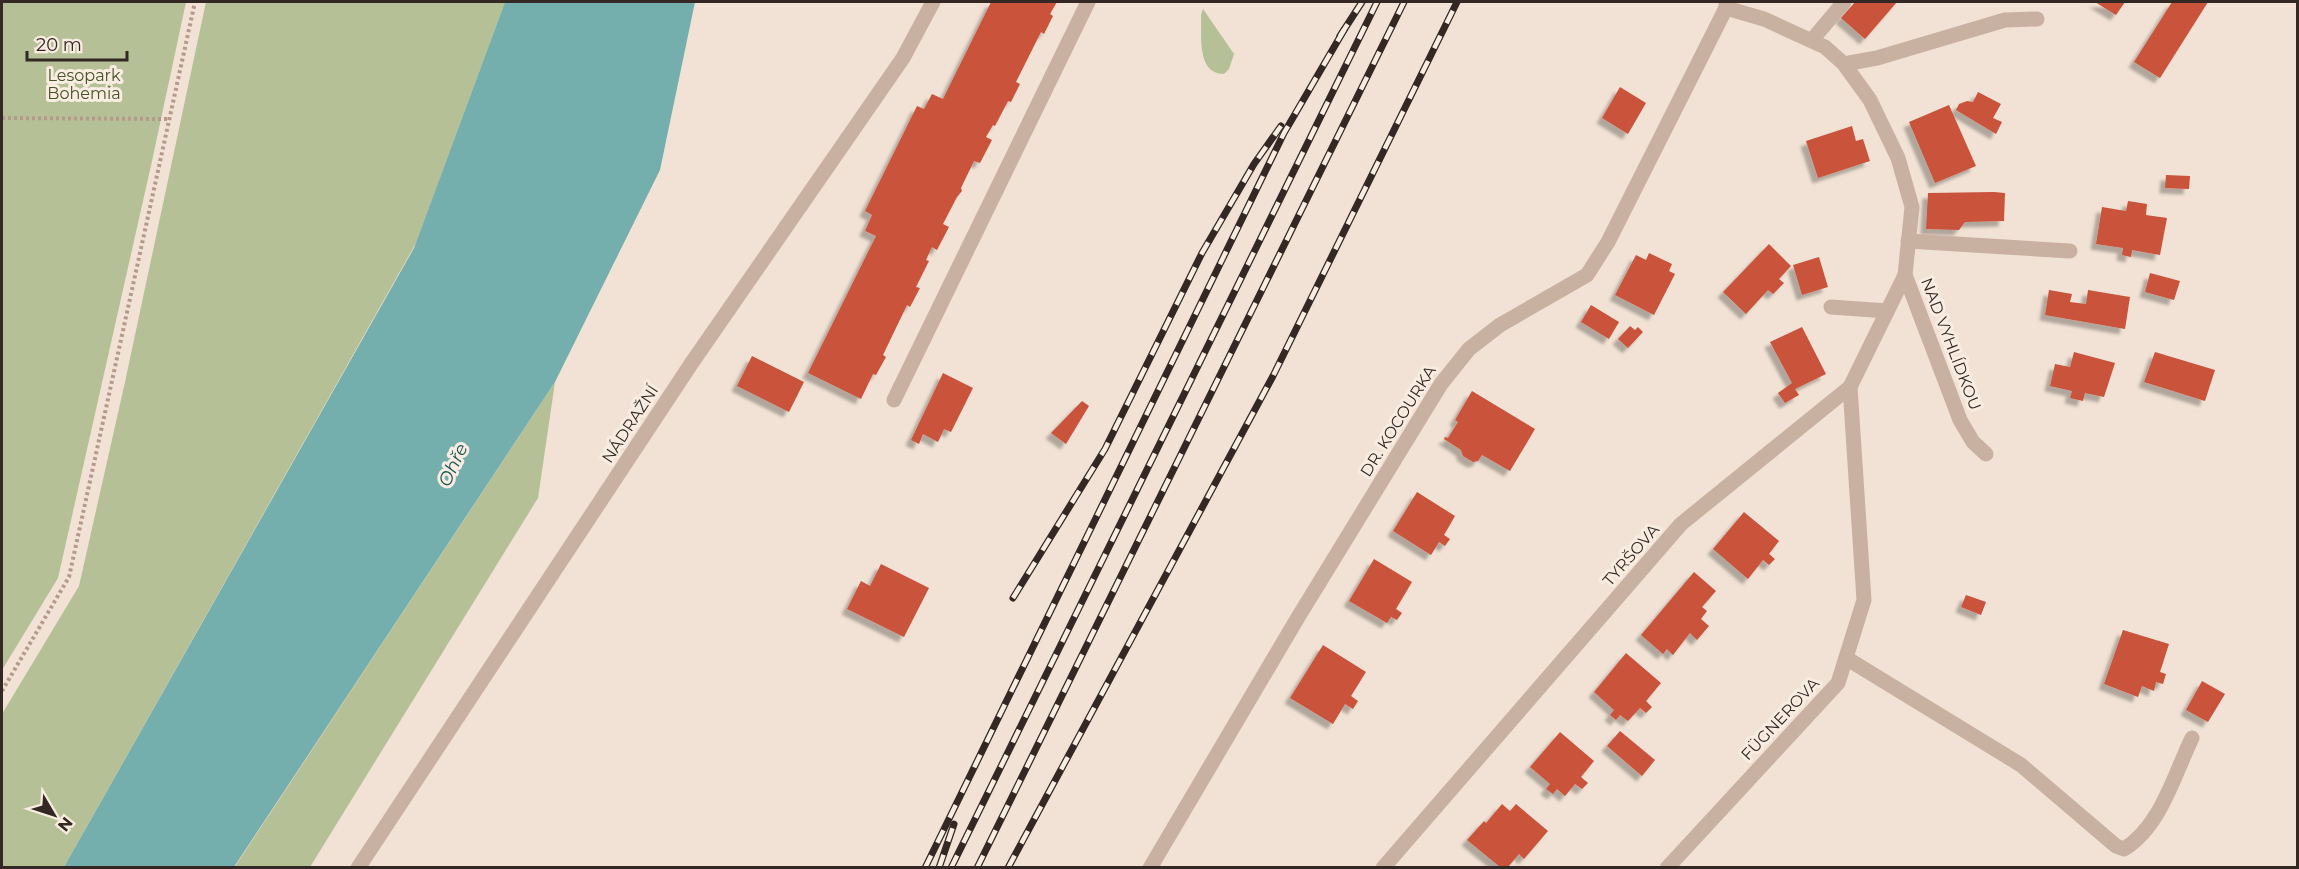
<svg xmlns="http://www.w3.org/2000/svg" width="2299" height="869" font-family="Montserrat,sans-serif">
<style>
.green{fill:#b5c096}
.water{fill:#74afad}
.building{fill:#ca523b;filter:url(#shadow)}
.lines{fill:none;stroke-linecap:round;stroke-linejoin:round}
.path{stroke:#b59a8c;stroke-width:4;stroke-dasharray:3 3;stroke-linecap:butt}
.lane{stroke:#c9b1a2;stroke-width:15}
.street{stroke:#c9b1a2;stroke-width:15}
.rail-casing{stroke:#332824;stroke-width:7}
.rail{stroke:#f9ece1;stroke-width:4.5;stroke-dasharray:14;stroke-linecap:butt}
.labels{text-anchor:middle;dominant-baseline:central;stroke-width:6;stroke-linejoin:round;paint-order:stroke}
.park-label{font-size:16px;fill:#465228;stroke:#f9ece1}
.street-label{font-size:16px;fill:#332824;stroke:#f9ece1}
.water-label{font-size:18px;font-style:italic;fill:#195555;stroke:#f9ece1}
</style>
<defs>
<filter id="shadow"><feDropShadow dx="-5.5" dy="5.5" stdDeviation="1.5" flood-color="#0004"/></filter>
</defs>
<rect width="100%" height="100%" fill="#f1e2d5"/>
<!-- green -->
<g class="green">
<path d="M2,2H186L152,161L58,578L2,670Z"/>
<path d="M206,2H505L416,243L64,867H2V714L79,586L125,382Z"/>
<path d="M1203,9L1234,54L1229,69L1224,74C1196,74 1202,35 1201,15Z"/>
<path d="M555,382L538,498L310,867L234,868Z"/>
</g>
<!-- water -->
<path class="water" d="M505,2H695L660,170L555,382L234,867H64L414,248Z"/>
<!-- building -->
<g class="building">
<path d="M991,2H1057L1050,14L1053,16L1044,34L1041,32L1016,82L1020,84L1011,102L1008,101L995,126L993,125L986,137L992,140L980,163L974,161L961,188L962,191L957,197L943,224L949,227L937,250L932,247L926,260L929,261L916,287L920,288L910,307L907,305L883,355L886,357L876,375L873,374L861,399L808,373L876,236L865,231L872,215L865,211L917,106L924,109L932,94L943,99Z"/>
<path d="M1855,2H1897L1865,39L1841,18Z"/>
<path d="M2095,2H2125L2116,15Z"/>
<path d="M2172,2H2208L2160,78L2134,62Z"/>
<path d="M1620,87L1646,103L1628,134L1602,118Z"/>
<path d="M1978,92L2001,104L1993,118L2002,122L1996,134L1956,110L1959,104L1967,101L1973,102Z"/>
<path d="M1949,105L1976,166L1935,183L1909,122Z"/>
<path d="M1852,126L1856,141L1863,139L1870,161L1818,178L1806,141Z"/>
<path d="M2166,175L2190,176L2189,189L2165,188Z"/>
<path d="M1994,192L2005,193L2004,221L1965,222L1959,230L1926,229L1928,193Z"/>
<path d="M2128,201L2147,204L2146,215L2167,218L2160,255L2132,250L2131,257L2122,255L2123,248L2096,244L2102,207L2126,211Z"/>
<path d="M1769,244L1791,266L1779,279L1784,283L1773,294L1768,290L1746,314L1723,292Z"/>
<path d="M1649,253L1672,264L1669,271L1675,274L1654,315L1615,295L1636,255L1646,260Z"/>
<path d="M1819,257L1828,287L1802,295L1793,265Z"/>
<path d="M2150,273L2180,281L2174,300L2145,292Z"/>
<path d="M2049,290L2072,294L2070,302L2086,304L2088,290L2130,297L2125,329L2045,315Z"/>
<path d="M1591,305L1619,322L1609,339L1581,322Z"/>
<path d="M1630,326L1635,330L1638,327L1643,332L1628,348L1618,339Z"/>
<path d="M1802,327L1826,374L1795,389L1799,395L1785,403L1778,393L1792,383L1770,342Z"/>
<path d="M2074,352L2115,363L2104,397L2085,393L2083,401L2070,398L2072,391L2050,386L2055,364L2070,367Z"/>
<path d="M2155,352L2215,370L2205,401L2144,382Z"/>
<path d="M752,356L804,382L789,412L737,386Z"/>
<path d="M943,373L973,388L951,432L944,429L938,442L923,434L919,444L911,440Z"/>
<path d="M1472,391L1535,429L1510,471L1482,455L1478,461L1473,462L1463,456L1461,450L1444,439L1445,437L1448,438L1458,422L1455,420Z"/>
<path d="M1082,401L1089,406L1066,444L1051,433Z"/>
<path d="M1417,492L1455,516L1444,535L1450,539L1445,546L1439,542L1431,555L1393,531Z"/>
<path d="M1744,512L1779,541L1769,554L1775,559L1769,565L1763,560L1748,579L1713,549Z"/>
<path d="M1374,559L1412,582L1396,609L1402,613L1397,620L1391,617L1387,623L1349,601Z"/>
<path d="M881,564L929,588L904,637L847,609L861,581L870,586Z"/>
<path d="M1694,572L1716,591L1702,607L1707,611L1701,619L1709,626L1697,640L1690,633L1673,655L1667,649L1663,654L1641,635Z"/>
<path d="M1966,595L1986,602L1981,615L1961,607Z"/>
<path d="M2123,630L2169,644L2160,672L2166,674L2163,684L2156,682L2154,691L2142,686L2138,697L2104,684Z"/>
<path d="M1323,645L1366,672L1351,696L1358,701L1353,709L1345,704L1333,724L1290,698Z"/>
<path d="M1626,653L1661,683L1646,701L1652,707L1646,713L1640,708L1628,721L1620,715L1616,720L1610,715L1614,710L1594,692Z"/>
<path d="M2202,681L2225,694L2208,722L2186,710Z"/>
<path d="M1620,731L1655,760L1642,776L1607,746Z"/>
<path d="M1560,732L1594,761L1581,777L1588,783L1582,789L1575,784L1565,796L1557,789L1553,794L1546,789L1550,784L1530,767Z"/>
<path d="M1502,804L1510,811L1516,804L1548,831L1524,859L1519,854L1508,867H1500L1467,840L1484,821L1486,823Z"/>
</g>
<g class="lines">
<!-- path -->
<g class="path">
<path d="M2,118L169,119"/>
<path d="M2,691L69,577L195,2"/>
</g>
<!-- lane -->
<g class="lane">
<path d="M1812,40L1844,2"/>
<path d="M1844,64L1877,58L2005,20L2037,19"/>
<path d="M1908,241L2070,251"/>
<path d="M1831,307L1887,311"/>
<path d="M1846,658L2021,765L2116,846L2124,849C2161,826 2174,775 2192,738"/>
</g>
<!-- street -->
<g class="street">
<path d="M1726,8L1764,19L1825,47L1844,64L1870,100L1898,158L1912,207L1905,275L1960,420L1973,442L1986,454"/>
<path d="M894,400L1088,2"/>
<path d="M358,868L691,364L903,58L933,2"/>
<path d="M1150,868L1297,619L1441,384L1469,349L1500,325L1587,275L1608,242L1726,8V2"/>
<path d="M1383,868L1681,524L1850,387L1905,275"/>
<path d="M1667,868L1838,683L1864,600L1850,387"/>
</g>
<!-- rail casing -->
<g class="rail-casing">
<g id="rail">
<path d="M1340,36L1362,2"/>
<path d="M1013,598L1105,449L1202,253L1254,164L1281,126"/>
<path d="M925,868L1284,133L1344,30"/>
<path d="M939,868L954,824"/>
<path d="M951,868L1377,2"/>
<path d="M977,868L1404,2"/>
<path d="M1008,868L1273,376L1457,2"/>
</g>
</g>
<!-- rail -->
<use href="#rail" class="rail"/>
</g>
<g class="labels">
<!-- park labels -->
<g class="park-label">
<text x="84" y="75">Lesopark<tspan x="84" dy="18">Bohemia</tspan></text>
</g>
<!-- street labels -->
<g class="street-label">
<text transform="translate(1951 344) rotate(69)">NAD VYHLÍDKOU</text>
<text transform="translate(1398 421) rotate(-58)">DR. KOCOURKA</text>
<text transform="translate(630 424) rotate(-57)">NÁDRAŽNÍ</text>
<text transform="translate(1631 555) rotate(-49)">TYRŠOVA</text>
<text transform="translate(1780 719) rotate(-47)">FÜGNEROVA</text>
</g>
<!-- water labels -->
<g class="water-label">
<text transform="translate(453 465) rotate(-65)">Ohře</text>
</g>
</g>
<!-- border -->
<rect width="2299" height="869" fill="none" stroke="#332824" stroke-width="6"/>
<!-- north arrow -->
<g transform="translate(54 815) rotate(129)" stroke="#f9ece1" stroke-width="4.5" paint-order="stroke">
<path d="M0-4.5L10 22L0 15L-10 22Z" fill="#332824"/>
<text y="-9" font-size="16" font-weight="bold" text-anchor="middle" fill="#332824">N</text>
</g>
<!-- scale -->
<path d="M27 51v9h100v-9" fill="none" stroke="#332824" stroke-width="3"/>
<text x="36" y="51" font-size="18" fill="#332824" stroke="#f9ece1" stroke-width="4.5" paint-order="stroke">20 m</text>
</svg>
